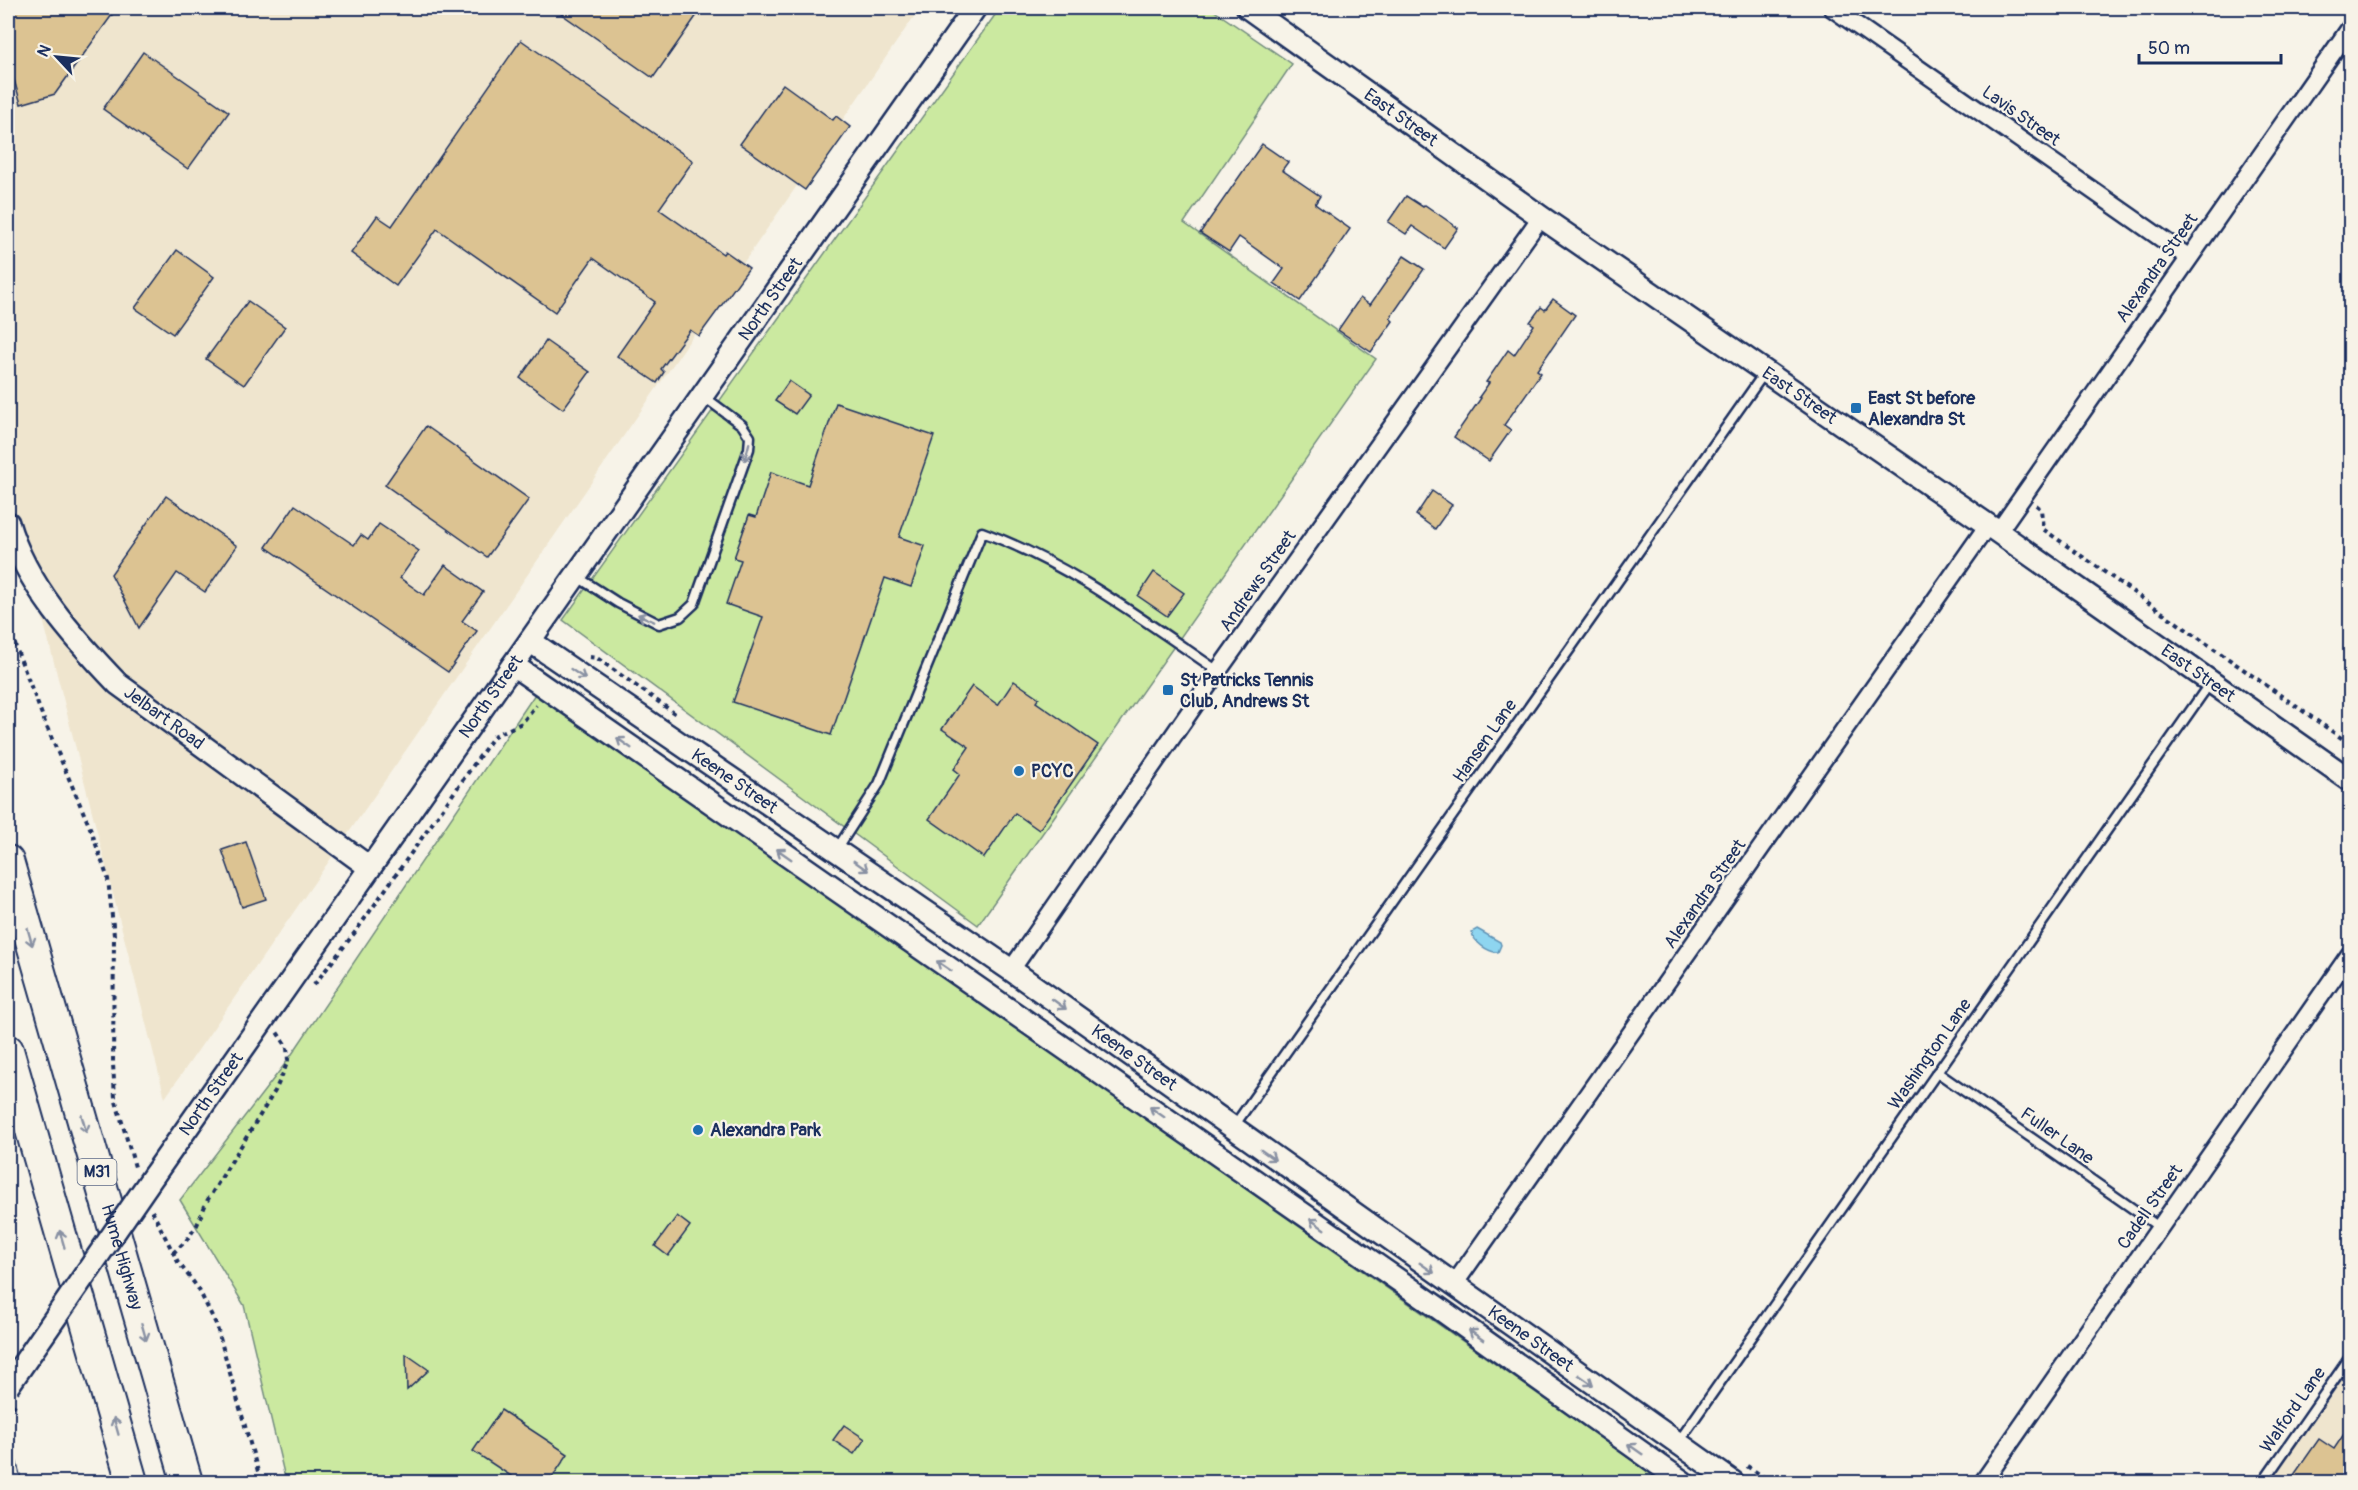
<svg xmlns="http://www.w3.org/2000/svg" width="2358" height="1490" font-family="Pangolin,sans-serif">
<style>
.built{fill:#efe5ce}
.green{fill:#cbe9a0;stroke:#738c7f;stroke-width:1.5}
.water{fill:#8ed5f0;stroke:#6093b6;stroke-width:1.5}
.building{fill:#dcc392;stroke:#1b2f5e;stroke-width:1.5}
.lines{fill:none;stroke-linecap:round;stroke-linejoin:round}
.service-casing{stroke:#1b2f5e;stroke-width:13}
.minor-casing{stroke:#1b2f5e;stroke-width:21}
.tertiary-casing{stroke:#1b2f5e;stroke-width:26}
.motorway-casing{stroke:#1b2f5e;stroke-width:34}
.path{stroke:#1b2f5e;stroke-width:4;stroke-dasharray:4.5 4.5;stroke-linecap:butt}
.service{stroke:#f7f3e8;stroke-width:8}
.minor{stroke:#f7f3e8;stroke-width:16}
.tertiary{stroke:#f7f3e8;stroke-width:21}
.motorway{stroke:#f7f3e8;stroke-width:30}
.rail-casing{stroke:#1b2f5e;stroke-width:7}
.rail{stroke:#f7f3e8;stroke-width:4.5;stroke-dasharray:14;stroke-linecap:butt}
.tertiary-bridge-casing{stroke:#1b2f5e;stroke-width:26;stroke-linecap:butt}
.path-bridge{stroke:#1b2f5e;stroke-width:4;stroke-dasharray:4.5 4.5;stroke-linecap:butt}
.tertiary-bridge{stroke:#f7f3e8;stroke-width:21}
.oneway{stroke:#8991a3}
.poi-dot{fill:#1f6fb2;stroke:#f7f3e8;stroke-width:2}
.labels{text-anchor:middle;dominant-baseline:central;stroke-width:4.5;stroke-linejoin:round;paint-order:stroke}
.shield{fill:#f7f3e8;stroke:#5d6a87;stroke-width:1.5}
.shield-label{font-size:16px;font-weight:bold;fill:#1b2f5e}
.street-label{font-size:18px;fill:#1b2f5e;stroke:#f7f3e8}
.poi-label{font-size:18px;font-weight:bold;fill:#1b2f5e;stroke:#f7f3e8;text-anchor:start}
</style>
<rect width="100%" height="100%" fill="#f7f3e8"/>
<filter id="ink" filterUnits="userSpaceOnUse"><feTurbulence type="fractalNoise" baseFrequency=".0167" numOctaves="2"/><feDisplacementMap in="SourceGraphic" scale="12" xChannelSelector="R" yChannelSelector="G"/><feConvolveMatrix kernelMatrix="1 2 1 2 8 2 1 2 1" color-interpolation-filters="sRGB"/></filter>
<g filter="url(#ink)">
<!-- built -->
<g class="built">
<path d="M8,8H920L165,1098L8,482Z"/>
<path d="M2350,1347V1482H2255Z"/>
</g>
<!-- green -->
<g class="green">
<path d="M1000,8H1210L1292,64L1184,223L1376,359L978,925L563,620Z"/>
<path d="M537,691L1663,1482H286L244,1305L180,1200L288,1060Z"/>
</g>
<!-- water -->
<path class="water" d="M1477,929L1500,942L1501,945L1498,952C1489,953 1473,942 1472,932Z"/>
<!-- building -->
<g class="building">
<path d="M8,8H117L55,94L21,104L8,59Z"/>
<path d="M553,8H702L653,78Z"/>
<path d="M521,40L693,161L659,209L723,254L725,251L749,268L699,336L690,330L661,369L664,372L657,383L617,356L655,302L593,258L555,312L437,229L396,286L351,253L377,216L392,226Z"/>
<path d="M143,52L229,112L188,169L103,109Z"/>
<path d="M783,84L833,120L836,116L850,127L805,190L740,144Z"/>
<path d="M1262,144L1288,162L1282,170L1320,196L1315,204L1350,229L1300,301L1274,283L1284,269L1239,237L1229,252L1200,233Z"/>
<path d="M1406,196L1423,207L1425,205L1458,228L1444,248L1412,226L1406,234L1388,222Z"/>
<path d="M177,250L214,277L173,334L135,308Z"/>
<path d="M1404,256L1424,269L1390,318L1393,321L1371,352L1338,330L1360,298L1370,305Z"/>
<path d="M1553,299L1575,315L1537,370L1541,373L1504,425L1511,430L1489,461L1454,437L1481,398L1479,397L1489,383L1486,382L1508,350L1514,355L1534,325L1530,322L1541,307L1545,310Z"/>
<path d="M248,301L285,327L244,385L206,359Z"/>
<path d="M546,341L590,372L563,409L520,378Z"/>
<path d="M789,381L809,395L795,414L775,401Z"/>
<path d="M836,403L934,436L899,537L925,546L911,587L885,578L831,735L733,702L763,617L726,604L741,560L734,558L749,515L756,517L771,472L808,485Z"/>
<path d="M426,426L529,499L487,557L385,485Z"/>
<path d="M1432,491L1452,505L1435,529L1416,515Z"/>
<path d="M166,496L237,546L205,592L177,573L139,628L111,574Z"/>
<path d="M295,505L354,545L361,535L368,540L379,524L419,551L400,578L424,595L445,565L483,592L462,621L477,631L448,672L266,547Z"/>
<path d="M1154,572L1184,593L1167,616L1138,596Z"/>
<path d="M1014,681L1039,698L1036,702L1098,745L1039,830L1015,813L984,858L929,819L960,774L954,769L969,747L942,729L972,686L998,705Z"/>
<path d="M246,842L266,899L242,907L222,850Z"/>
<path d="M677,1216L690,1226L668,1256L655,1246Z"/>
<path d="M406,1354L429,1370L407,1390Z"/>
<path d="M501,1410L568,1454L549,1482H520L473,1451Z"/>
<path d="M844,1425L865,1439L854,1454L833,1440Z"/>
<path d="M2350,1425V1482H2289L2319,1439L2334,1449Z"/>
</g>
<g class="lines">
<!-- service casing -->
<g class="service-casing">
<g id="service">
<path d="M576,576L618,603L659,624L680,617L694,604L749,449L750,437L742,425L703,396"/>
<path d="M837,849L879,784L982,532C1068,563 1143,620 1218,671"/>
<path d="M1937,1072L2159,1227"/>
<path d="M1234,1126L1765,372"/>
<path d="M1679,1441L2210,683"/>
<path d="M2263,1482L2350,1357"/>
</g>
</g>
<!-- minor casing -->
<g class="minor-casing">
<g id="minor">
<path d="M1832,8L2188,257"/>
<path d="M1998,532L2350,28"/>
<path d="M1011,970L1218,671L1541,217"/>
<path d="M1453,1286L1988,525"/>
<path d="M1983,1482L2350,954"/>
</g>
</g>
<!-- tertiary casing -->
<g class="tertiary-casing">
<g id="tertiary">
<path id="s1" d="M1248,8L1541,217L1998,532L2350,780"/>
<path id="s2" d="M8,523C26,585 74,638 118,684L369,867"/>
<path id="s3" d="M530,641L1011,970L1733,1482"/>
<path d="M513,665L1437,1307L1683,1482"/>
<path id="s4" d="M154,1175L975,8"/>
</g>
</g>
<!-- motorway casing -->
<g class="motorway-casing">
<g id="motorway">
<path id="s5" d="M8,861L187,1482"/>
<path d="M8,1050L132,1482"/>
</g>
</g>
<!-- path -->
<g class="path">
<path d="M2036,505L2041,509L2043,529L2350,744"/>
<path d="M8,617L16,648L46,725L91,830L108,879L114,935L113,1064L115,1098L135,1167"/>
<path d="M589,657L597,658L677,715"/>
<path d="M314,985L356,931L494,736L522,723L536,705"/>
<path d="M152,1211L178,1262L198,1288L216,1324L261,1482"/>
<path d="M173,1253L186,1241L197,1225L207,1201L275,1091L284,1071L288,1060L287,1047L277,1032"/>
<path d="M1747,1466L1771,1482"/>
</g>
<!-- service -->
<use href="#service" class="service"/>
<!-- minor -->
<use href="#minor" class="minor"/>
<!-- tertiary -->
<use href="#tertiary" class="tertiary"/>
<!-- motorway -->
<use href="#motorway" class="motorway"/>
<!-- rail casing -->
<g class="rail-casing">
<path id="rail" d="M8,1441L19,1482"/>
</g>
<!-- rail -->
<use href="#rail" class="rail"/>
<!-- tertiary-bridge casing -->
<g class="tertiary-bridge-casing">
<path id="tertiary-bridge" d="M8,1386L154,1175"/>
</g>
<!-- path-bridge -->
<path class="path-bridge" d="M8,1416L15,1404"/>
<!-- tertiary-bridge -->
<use href="#tertiary-bridge" class="tertiary-bridge"/>
</g>
<!-- one-way arrows -->
<defs><path id="oneway-shaft" d="M-6 0H5M1.5-3L5.5 0L1.5 3" fill="none" stroke-width="1.6" stroke-linecap="round" stroke-linejoin="round" transform="scale(1.5)"/></defs>
<g class="oneway">
<use href="#oneway-shaft" transform="translate(747 452) rotate(104)"/>
<use href="#oneway-shaft" transform="translate(646 618) rotate(-156)"/>
<use href="#oneway-shaft" transform="translate(578 674) rotate(34)"/>
<use href="#oneway-shaft" transform="translate(624 743) rotate(-145)"/>
<use href="#oneway-shaft" transform="translate(784 854) rotate(-145)"/>
<use href="#oneway-shaft" transform="translate(861 866) rotate(35)"/>
<use href="#oneway-shaft" transform="translate(30 937) rotate(74)"/>
<use href="#oneway-shaft" transform="translate(944 966) rotate(-146)"/>
<use href="#oneway-shaft" transform="translate(1059 1004) rotate(36)"/>
<use href="#oneway-shaft" transform="translate(1157 1112) rotate(-145)"/>
<use href="#oneway-shaft" transform="translate(84 1124) rotate(74)"/>
<use href="#oneway-shaft" transform="translate(1268 1155) rotate(35)"/>
<use href="#oneway-shaft" transform="translate(1317 1224) rotate(-145)"/>
<use href="#oneway-shaft" transform="translate(62 1239) rotate(-106)"/>
<use href="#oneway-shaft" transform="translate(1427 1268) rotate(35)"/>
<use href="#oneway-shaft" transform="translate(144 1332) rotate(74)"/>
<use href="#oneway-shaft" transform="translate(1476 1335) rotate(-145)"/>
<use href="#oneway-shaft" transform="translate(1586 1380) rotate(35)"/>
<use href="#oneway-shaft" transform="translate(116 1426) rotate(-106)"/>
<use href="#oneway-shaft" transform="translate(1635 1449) rotate(-145)"/>
</g>
</g>
<!-- markers -->
<g class="poi-dot">
<rect x="1850" y="402" width="12" height="12" rx="3"/>
<rect x="1162" y="684" width="12" height="12" rx="3"/>
<circle cx="1019" cy="771" r="6"/>
<circle cx="698" cy="1130" r="6"/>
</g>
<g class="labels">
<!-- shield labels -->
<rect class="shield" x="77.5" y="1159" width="39" height="26" rx="4.5"/>
<g class="shield-label">
<text x="97" y="1172">M31</text>
</g>
<!-- street labels -->
<g class="street-label">
<text stroke="none"><textPath href="#s1" startOffset="188">East Street</textPath></text>
<text transform="translate(2021 116) rotate(35)">Lavis Street</text>
<text transform="translate(2157 268) rotate(-55)">Alexandra Street</text>
<text stroke="none"><textPath href="#s4" startOffset="1071">North Street</textPath></text>
<text stroke="none"><textPath href="#s1" startOffset="674">East Street</textPath></text>
<text transform="translate(1258 581) rotate(-55)">Andrews Street</text>
<text stroke="none"><textPath href="#s1" startOffset="1160">East Street</textPath></text>
<text stroke="none"><textPath href="#s4" startOffset="585">North Street</textPath></text>
<text stroke="none"><textPath href="#s2" startOffset="254">Jelbart Road</textPath></text>
<text transform="translate(1485 741) rotate(-55)">Hansen Lane</text>
<text stroke="none"><textPath href="#s3" startOffset="248">Keene Street</textPath></text>
<text transform="translate(1705 894) rotate(-55)">Alexandra Street</text>
<text transform="translate(1930 1054) rotate(-55)">Washington Lane</text>
<text stroke="none"><textPath href="#s3" startOffset="734">Keene Street</textPath></text>
<text stroke="none"><textPath href="#s4" startOffset="99">North Street</textPath></text>
<text transform="translate(2057 1136) rotate(35)">Fuller Lane</text>
<text transform="translate(2150 1207) rotate(-55)">Cadell Street</text>
<text stroke="none"><textPath href="#s5" startOffset="412">Hume Highway</textPath></text>
<text stroke="none"><textPath href="#s3" startOffset="1220">Keene Street</textPath></text>
<text transform="translate(2293 1410) rotate(-55)">Walford Lane</text>
</g>
<!-- poi labels -->
<g class="poi-label">
<text x="1868" y="398">East St before<tspan x="1868" dy="21">Alexandra St</tspan></text>
<text x="1180" y="680">St Patricks Tennis<tspan x="1180" dy="21">Club, Andrews St</tspan></text>
<text x="1031" y="771">PCYC</text>
<text x="710" y="1130">Alexandra Park</text>
</g>
</g>
<!-- margin -->
<rect width="2358" height="1490" fill="none" stroke="#f7f3e8" stroke-width="30"/>
<rect x="15" y="15" width="2328" height="1460" fill="none" stroke="#1b2f5e" stroke-width="2" filter="url(#ink)"/>
<!-- north arrow -->
<g transform="translate(57 57) rotate(296)" stroke="#f7f3e8" stroke-width="4.5" paint-order="stroke">
<path d="M0-4.5L10 22L0 15L-10 22Z" fill="#1b2f5e"/>
<text y="-9" font-size="16" font-weight="bold" text-anchor="middle" fill="#1b2f5e">N</text>
</g>
<!-- scale -->
<path d="M2139 54v9h142v-9" fill="none" stroke="#1b2f5e" stroke-width="3"/>
<text x="2148" y="54" font-size="18" fill="#1b2f5e" stroke="#f7f3e8" stroke-width="4.5" paint-order="stroke">50 m</text>
</svg>
